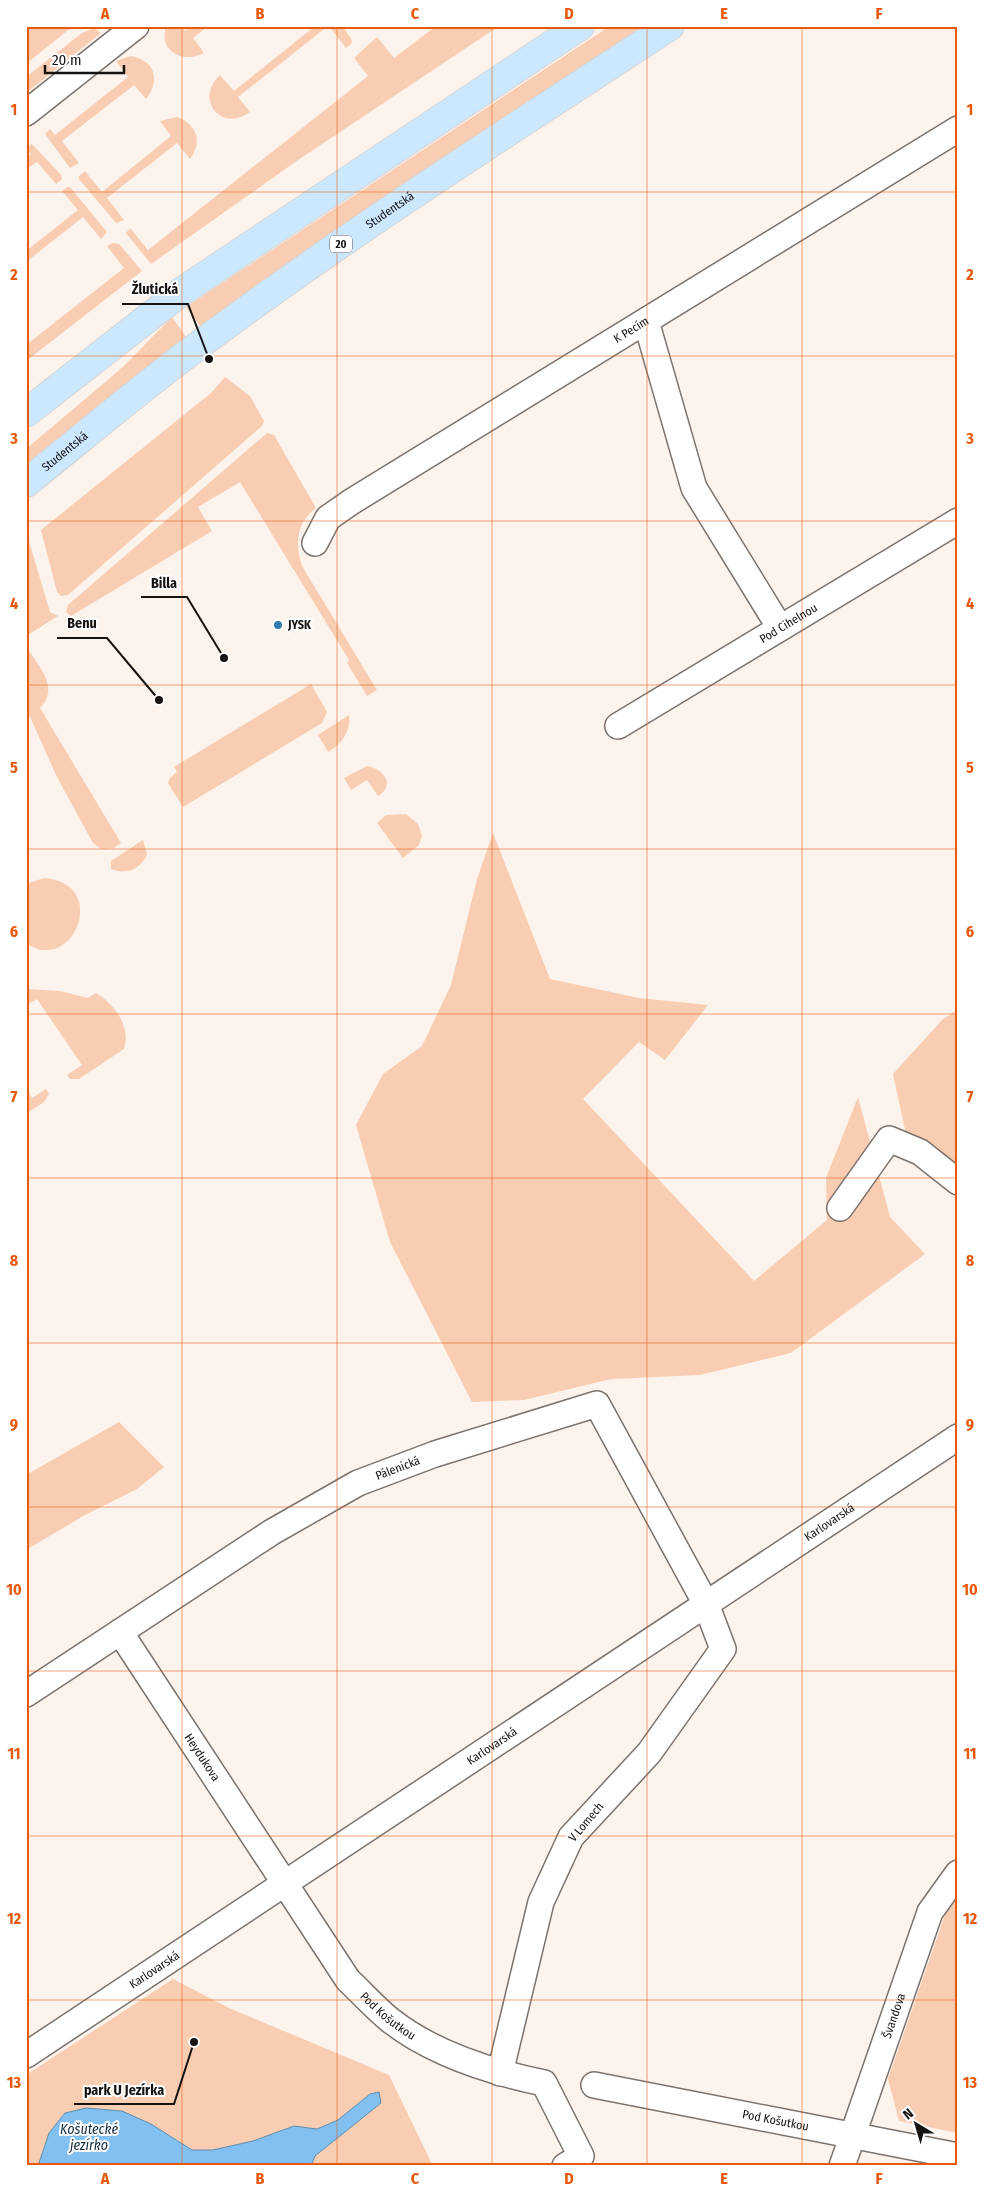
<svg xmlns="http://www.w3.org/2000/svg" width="984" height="2192" font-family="'Fira Sans Condensed',sans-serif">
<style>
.green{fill:#f9cdb1}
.water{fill:#81c0f1;stroke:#618cae}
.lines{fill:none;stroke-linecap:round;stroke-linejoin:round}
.street-casing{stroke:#7a726d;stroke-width:28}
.primary-casing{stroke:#d5d4d4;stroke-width:30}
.street{stroke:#fff;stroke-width:25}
.primary{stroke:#cbe8fe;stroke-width:28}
.grid{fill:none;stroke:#e8590c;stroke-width:1;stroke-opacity:0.55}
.poi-dot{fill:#307aae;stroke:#fff;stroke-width:2}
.labels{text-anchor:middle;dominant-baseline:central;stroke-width:4;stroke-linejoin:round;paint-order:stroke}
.shield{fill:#fff;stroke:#5b5958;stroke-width:1}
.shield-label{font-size:11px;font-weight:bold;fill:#151210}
.street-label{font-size:12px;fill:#151210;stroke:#fff}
.poi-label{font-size:12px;font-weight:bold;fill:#151210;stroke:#fff;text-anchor:start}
.water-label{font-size:14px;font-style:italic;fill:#112d41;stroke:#fff}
.leader{fill:none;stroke:#151210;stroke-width:2}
.callout-dot{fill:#151210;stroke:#fff;stroke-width:2}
.callout-label{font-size:14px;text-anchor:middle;font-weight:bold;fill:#151210;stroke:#fff;stroke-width:4;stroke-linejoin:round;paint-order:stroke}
.neatline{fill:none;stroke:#e8590c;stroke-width:2}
.grid-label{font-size:16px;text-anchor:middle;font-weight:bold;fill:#e8590c}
</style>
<rect width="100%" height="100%" fill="#fdf3ed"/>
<!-- green -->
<g class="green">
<path d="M26,26H73L26,64Z"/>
<path d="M166,26H181L185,31L191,26H208L193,38L204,53C184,64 158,52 166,26Z"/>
<path d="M315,26H328L238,97L250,112C221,133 194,99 220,75L234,91Z"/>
<path d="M329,26H342L351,38L352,43L346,48Z"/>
<path d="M436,26H499L298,160L151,264L126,233L130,228L148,250L368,76L354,58L377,37L394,58Z"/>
<path d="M610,26H646L368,208L200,326L186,307Z"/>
<path d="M94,28L101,33L26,93V77L82,33Z"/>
<path d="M131,56C155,60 161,81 146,99L134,85L62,141L79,163L70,168L45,134L50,129L55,135L128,77L116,61Z"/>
<path d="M177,117C197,124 203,142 190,159L177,143L107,198L124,220L116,223L79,179V176L85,171L102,192L171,136L160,121Z"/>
<path d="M32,144L61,175L62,179L56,184L37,162L26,169V158L31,154L26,148Z"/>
<path d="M67,187H70L107,232L101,239L83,217L26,262V251L78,210L62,191Z"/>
<path d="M113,243L119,244L142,271L26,361V345L124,268L107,246Z"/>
<path d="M172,317L186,337L26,465V449L123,367Z"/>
<path d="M225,377L250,396L264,421L262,426L68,595L61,596L57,592L41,530L211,393Z"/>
<path d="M267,433L274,435L316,508C296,523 295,543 302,566L377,690L367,696L347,663L349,660L240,482L198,507L212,531L71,616L66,612L68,605Z"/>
<path d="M28,538L50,612L58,616L26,636Z"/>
<path d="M26,646C39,667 60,687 40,708L121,843L114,848L101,849L93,843L57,777L26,708Z"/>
<path d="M311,684L327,712L322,723L183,807L168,783L170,778L177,772L174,767Z"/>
<path d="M349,715C351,731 342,744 328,752L318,735Z"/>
<path d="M367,766C384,769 396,785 378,796L367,780L351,790L344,778Z"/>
<path d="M406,814L418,824L422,836L419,845L403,858L377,823L386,815Z"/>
<path d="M493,833L550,979L639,998L708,1005L665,1060L639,1042L583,1099L754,1281L827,1220L826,1178L858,1097L890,1217L925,1254L791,1353L700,1375L611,1379L524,1400L472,1402L390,1242L356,1125L383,1074L422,1046L451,985L477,879Z"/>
<path d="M143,840L147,854C141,869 127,875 111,869V861Z"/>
<path d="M44,878C111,883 73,976 26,943V884Z"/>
<path d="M26,989L60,991L88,998L96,993C115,1005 131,1026 124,1049L79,1079H70L67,1075L82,1065L37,999L26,1005Z"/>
<path d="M958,1010V1173L907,1139L893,1074L943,1019Z"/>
<path d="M26,1089L32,1098L46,1089L49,1094L44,1102L26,1114Z"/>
<path d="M119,1422L164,1467L137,1489L85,1515L26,1550V1475Z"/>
<path d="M958,1898V2133L899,2121L888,2079L945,1915Z"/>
<path d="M173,1979L229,2008L389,2075L433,2166H26V2075Z"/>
</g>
<!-- water -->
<path class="water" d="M379,2092L381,2103L315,2156L311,2166H38L49,2133L65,2113L86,2108L122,2111L151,2124L192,2150H213L253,2141L294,2126L317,2129L338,2120L370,2094Z"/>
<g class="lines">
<!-- street casing -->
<g class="street-casing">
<g id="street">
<path d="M26,113L136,26"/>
<path d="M646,321L694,488L780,628"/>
<path id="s1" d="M315,543L328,518L351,502L958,129"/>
<path id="s2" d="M618,726L958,521"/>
<path d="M840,1208L889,1139L920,1152L958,1182"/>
<path id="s3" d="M120,1632L348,1980C362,1993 375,2008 390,2020C433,2054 491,2072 544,2083L581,2156L565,2166"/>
<path id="s4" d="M26,1694L272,1532L358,1483L435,1454L597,1404L706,1604L723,1649L649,1753L571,1837L541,1902L500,2073"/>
<path id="s5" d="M26,2055L958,1437"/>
<path id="s6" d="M594,2085L958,2156"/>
<path id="s7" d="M842,2166L930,1912L958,1873"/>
</g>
</g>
<!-- primary casing -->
<g class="primary-casing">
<g id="primary">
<path d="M26,413L181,292L580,26"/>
<path id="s8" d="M26,483C93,429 159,373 229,323C372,218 522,123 670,26"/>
</g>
</g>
<!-- street -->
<use href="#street" class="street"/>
<!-- primary -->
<use href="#primary" class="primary"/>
</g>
<!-- grid -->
<path class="grid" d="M182,26V2166M337,26V2166M492,26V2166M647,26V2166M802,26V2166M26,192H958M26,356H958M26,521H958M26,685H958M26,849H958M26,1014H958M26,1178H958M26,1343H958M26,1507H958M26,1671H958M26,1836H958M26,2000H958"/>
<!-- markers -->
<circle class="poi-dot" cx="278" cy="625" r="5"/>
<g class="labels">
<!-- shield labels -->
<rect class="shield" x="330" y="235.5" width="22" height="17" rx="4"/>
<g class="shield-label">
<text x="341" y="244">20</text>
</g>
<!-- street labels -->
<g class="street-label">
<text stroke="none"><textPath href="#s8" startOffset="455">Studentská</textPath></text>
<text stroke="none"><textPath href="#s1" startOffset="385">K Pecím</textPath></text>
<text stroke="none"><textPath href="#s8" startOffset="50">Studentská</textPath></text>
<text stroke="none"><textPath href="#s2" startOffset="199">Pod Cihelnou</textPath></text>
<text stroke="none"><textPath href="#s4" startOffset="436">Pálenická</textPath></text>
<text stroke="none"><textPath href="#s5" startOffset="964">Karlovarská</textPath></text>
<text stroke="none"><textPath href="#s5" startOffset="559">Karlovarská</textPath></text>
<text stroke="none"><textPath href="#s3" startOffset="150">Heydukova</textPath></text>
<text transform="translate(586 1822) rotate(-50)">V Lomech</text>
<text stroke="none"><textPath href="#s5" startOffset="154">Karlovarská</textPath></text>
<text stroke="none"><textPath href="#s3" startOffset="470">Pod Košutkou</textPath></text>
<text stroke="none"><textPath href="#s7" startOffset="159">Švandova</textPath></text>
<text stroke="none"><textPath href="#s6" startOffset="185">Pod Košutkou</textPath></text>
</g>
<!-- poi labels -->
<g class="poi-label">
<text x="288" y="625">JYSK</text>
</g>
<!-- water labels -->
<g class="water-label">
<text x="89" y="2129">Košutecké<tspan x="89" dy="16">jezírko</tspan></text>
</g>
</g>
<!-- callouts -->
<path class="leader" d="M209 359L188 304H122M224 658L187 597H141M159 700L107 638H57M194 2042L174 2104H74"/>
<g class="callout-dot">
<circle cx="209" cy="359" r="5"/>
<circle cx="224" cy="658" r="5"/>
<circle cx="159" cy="700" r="5"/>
<circle cx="194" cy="2042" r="5"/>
</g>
<g class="callout-label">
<text x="155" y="294">Žlutická</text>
<text x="164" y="588">Billa</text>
<text x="82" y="628">Benu</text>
<text x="124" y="2095">park U Jezírka</text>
</g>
<!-- border -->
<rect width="984" height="2192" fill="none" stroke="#ffffff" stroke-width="55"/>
<!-- north arrow -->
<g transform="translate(916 2124) rotate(322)" stroke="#ffffff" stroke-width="4" paint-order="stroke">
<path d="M0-4L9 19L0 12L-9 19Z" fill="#151210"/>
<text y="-8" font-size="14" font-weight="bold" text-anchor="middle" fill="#151210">N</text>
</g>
<!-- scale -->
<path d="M45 65v8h79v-8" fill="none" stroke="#151210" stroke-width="2.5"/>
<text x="52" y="65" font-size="15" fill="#151210" stroke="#ffffff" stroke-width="4" paint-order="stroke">20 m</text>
<rect x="28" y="28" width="928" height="2136" class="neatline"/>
<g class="grid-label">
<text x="105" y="19">A</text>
<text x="260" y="19">B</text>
<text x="415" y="19">C</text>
<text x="569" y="19">D</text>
<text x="724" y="19">E</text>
<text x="879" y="19">F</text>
<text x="14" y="115">1</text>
<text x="970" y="115">1</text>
<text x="14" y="280">2</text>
<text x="970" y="280">2</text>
<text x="14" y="444">3</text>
<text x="970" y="444">3</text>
<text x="14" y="609">4</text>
<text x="970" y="609">4</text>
<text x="14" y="773">5</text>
<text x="970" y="773">5</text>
<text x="14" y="937">6</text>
<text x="970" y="937">6</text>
<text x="14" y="1102">7</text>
<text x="970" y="1102">7</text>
<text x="14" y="1266">8</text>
<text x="970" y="1266">8</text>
<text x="14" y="1430">9</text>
<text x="970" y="1430">9</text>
<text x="14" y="1595">10</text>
<text x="970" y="1595">10</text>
<text x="14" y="1759">11</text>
<text x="970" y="1759">11</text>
<text x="14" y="1924">12</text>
<text x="970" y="1924">12</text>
<text x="14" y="2088">13</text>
<text x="970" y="2088">13</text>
<text x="105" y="2184">A</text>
<text x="260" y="2184">B</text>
<text x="415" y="2184">C</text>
<text x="569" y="2184">D</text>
<text x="724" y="2184">E</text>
<text x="879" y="2184">F</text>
</g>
</svg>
